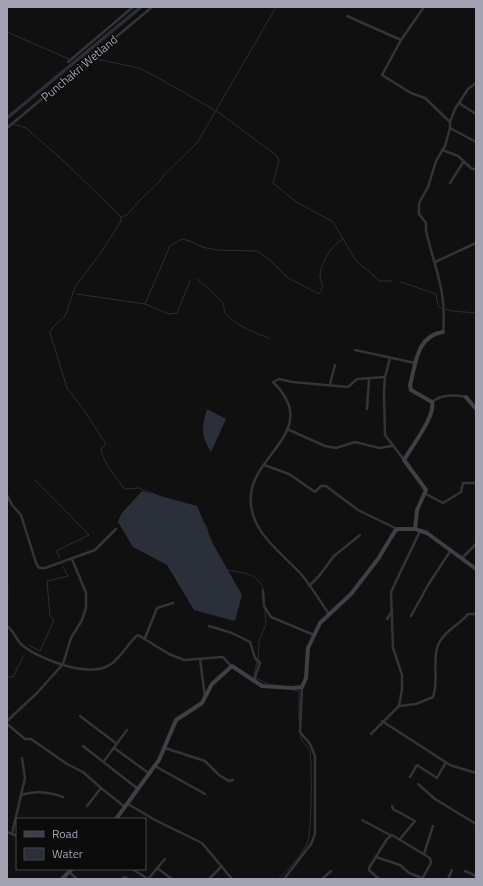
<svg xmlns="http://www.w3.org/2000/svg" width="483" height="886" font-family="'Titillium Web',sans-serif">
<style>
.water{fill:#2a2f39}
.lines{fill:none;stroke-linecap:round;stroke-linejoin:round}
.stream{stroke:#2a2f39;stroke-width:1}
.canal{stroke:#2a2f39;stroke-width:3.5}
.street{stroke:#343338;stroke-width:2.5}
.secondary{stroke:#403f46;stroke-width:4}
.labels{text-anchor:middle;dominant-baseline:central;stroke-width:3;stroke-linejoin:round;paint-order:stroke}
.street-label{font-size:12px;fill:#a2a2b2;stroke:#0b0b0c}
</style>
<rect width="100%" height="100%" fill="#101011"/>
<!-- water -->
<g class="water">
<path d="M207,409L226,419L211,452C200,434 202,428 207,409Z"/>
<path d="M142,491L197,506L213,544L242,595L235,621L194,610L167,565L133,547L118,522L121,514Z"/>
</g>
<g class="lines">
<!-- stream -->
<g class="stream">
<path d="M7,32L69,59"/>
<path d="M86,53L101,60L139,68L155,76L218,112L277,156L279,161L273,183L295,201L333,222L356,261L367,270L380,281H392"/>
<path d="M13,124L26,128L68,165L121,217V221L100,254L75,287L65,316L53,327L50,332L51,336L67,388L84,410L106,444L101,449C104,466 115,474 124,489L139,488L169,500"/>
<path d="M122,217L127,215L139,201L159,182L165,174L197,143L276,7"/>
<path d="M197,279C199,280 221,300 222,302C224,306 224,313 228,316C239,327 255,333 269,338"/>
<path d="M401,282L436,294L438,306L442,308"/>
<path d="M77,294L145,304L170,246L182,239L190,241L202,247L216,250L257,251L270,260L288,278L319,294L323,286C322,283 320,279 320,276C320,264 333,243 343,239"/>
<path d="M145,304L169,314L177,313L190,281"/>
<path d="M445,309L452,311L476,313"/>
<path d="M35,480L89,535L56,551L60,558"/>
<path d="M205,524L208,532"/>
<path d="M228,570C242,573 259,573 263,589"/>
<path d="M29,645L40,651L54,620L50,616L47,581L68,576L63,567"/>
<path d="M258,659L259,641L266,624L265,610"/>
<path d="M254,676L257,662"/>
<path d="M7,677H13L24,655"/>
<path d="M256,678L268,684"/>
<path d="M293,690L299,691V721"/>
<path d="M278,879C289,869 300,857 307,844C312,836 312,763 310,752C308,745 300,742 300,734"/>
</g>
<!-- canal -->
<path class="canal" d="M7,118L141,7"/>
<!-- street -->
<g class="street">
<path d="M424,7L401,40L382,75L411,93L425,98L450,122"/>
<path d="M347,16L401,40"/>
<path d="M68,62L133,7"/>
<path d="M459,103L476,114"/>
<path d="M7,128L152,7"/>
<path d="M450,128L476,142"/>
<path d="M442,150L458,156L472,169H476"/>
<path d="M450,183L464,161"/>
<path d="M435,262L476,243"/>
<path d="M443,332C447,292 435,269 426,231V223L419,214V203L428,187L436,161L445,146L450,128V122L455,109L468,89L476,83"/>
<path d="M355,350L415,363"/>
<path d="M390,358L385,377L384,392L385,435L404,460"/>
<path d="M330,384L335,365"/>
<path d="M432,402C442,394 453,395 466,397"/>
<path d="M367,409L369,379"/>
<path d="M287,429L325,446L336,448L355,442L379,448L392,446"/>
<path d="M264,465L289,474L315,492L321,486H326L358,510L397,529"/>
<path d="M426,494L443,503L461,492L463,483H476"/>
<path d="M7,495L12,505L21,515L36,563L39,568H45L95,550L116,529"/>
<path d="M462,558L476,544"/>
<path d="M7,582V600"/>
<path d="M309,586L319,576L334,556L360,535"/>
<path d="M263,590L264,606L271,617L314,635"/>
<path d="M329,614C320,601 311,586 301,574C280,551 247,530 251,494C255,453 321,429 273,382L279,379L292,382L348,387L357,379L385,377"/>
<path d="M411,616L428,585L451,550"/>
<path d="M387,619L392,611"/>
<path d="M7,626C14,631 16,640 22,645C40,660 91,679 111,664C121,658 131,639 138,635L169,654L184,660L223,657L231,666"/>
<path d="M209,626L232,633L250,642L255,658L260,663L254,680"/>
<path d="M145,638L157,608L173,603"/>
<path d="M200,659L205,697"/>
<path d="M399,706L416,704L433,697C440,679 429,653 443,637C450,628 460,624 468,614H476"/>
<path d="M80,716L117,744"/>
<path d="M7,721L37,693L63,664L71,638L82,620L86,608V593L72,559"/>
<path d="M382,721L450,765L476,773"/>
<path d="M7,724L25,739H31L67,764L83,772L101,788"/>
<path d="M371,734L399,706L402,689V675L393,648L391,592L420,531"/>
<path d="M83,746L138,789"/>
<path d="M114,748L150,774"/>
<path d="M165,748L205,761L219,775L229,781L233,780"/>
<path d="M104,761L127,730"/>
<path d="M155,766L205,794"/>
<path d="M410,777L417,765L437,778L446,762"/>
<path d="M418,784L435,799L476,824"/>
<path d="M21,795C36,790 49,792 63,797"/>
<path d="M128,804L155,820L202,843L232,879"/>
<path d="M87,806L101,788L125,807"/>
<path d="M392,806L393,809L415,821L400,839"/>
<path d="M362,820L390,835"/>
<path d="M7,832L17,836"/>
<path d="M12,834L25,778L22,758"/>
<path d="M424,854L433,826"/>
<path d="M376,857L400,865L409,873L422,878"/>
<path d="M157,868L172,879"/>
<path d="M132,869L148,879"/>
<path d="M465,871L476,876"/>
<path d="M69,872L77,879"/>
<path d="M121,879L125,877L128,879"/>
<path d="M148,879L165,859"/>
<path d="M209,879L222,866"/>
<path d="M284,879L311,844L315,834V756L310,744L300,732L302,687"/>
<path d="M322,879L331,871"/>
<path d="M379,879L369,870V868L387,839L392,835L430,858L431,863L422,879"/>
<path d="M448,879L452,870"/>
</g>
<!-- secondary -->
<g class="secondary">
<path d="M443,332C416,336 416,364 410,385L411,390L432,402C436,416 411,447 404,460L426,490L417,510L415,529L427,533L476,569"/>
<path d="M466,397L476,409"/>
<path d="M116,819L159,760L176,720L202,703L212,684L232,666L262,686L292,688L302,687L306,678L308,648L320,623L351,594L378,559L395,531L398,529H415"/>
<path d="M62,879L72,869"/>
</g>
</g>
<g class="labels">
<!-- street labels -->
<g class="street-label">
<text transform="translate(79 68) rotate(-40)">Punchakri Wetland</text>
</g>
</g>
<!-- border -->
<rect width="483" height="886" fill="none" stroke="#a2a2b2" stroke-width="16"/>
<!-- legend -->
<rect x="16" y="818" width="130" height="52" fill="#0b0b0c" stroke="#47474e"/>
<rect x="24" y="831" width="20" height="6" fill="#403f46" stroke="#47474e"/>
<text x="52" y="838" font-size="12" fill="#a2a2b2">Road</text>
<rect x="24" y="848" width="20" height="12" fill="#2a2f39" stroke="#47474e"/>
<text x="52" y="858" font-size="12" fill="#a2a2b2">Water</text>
</svg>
